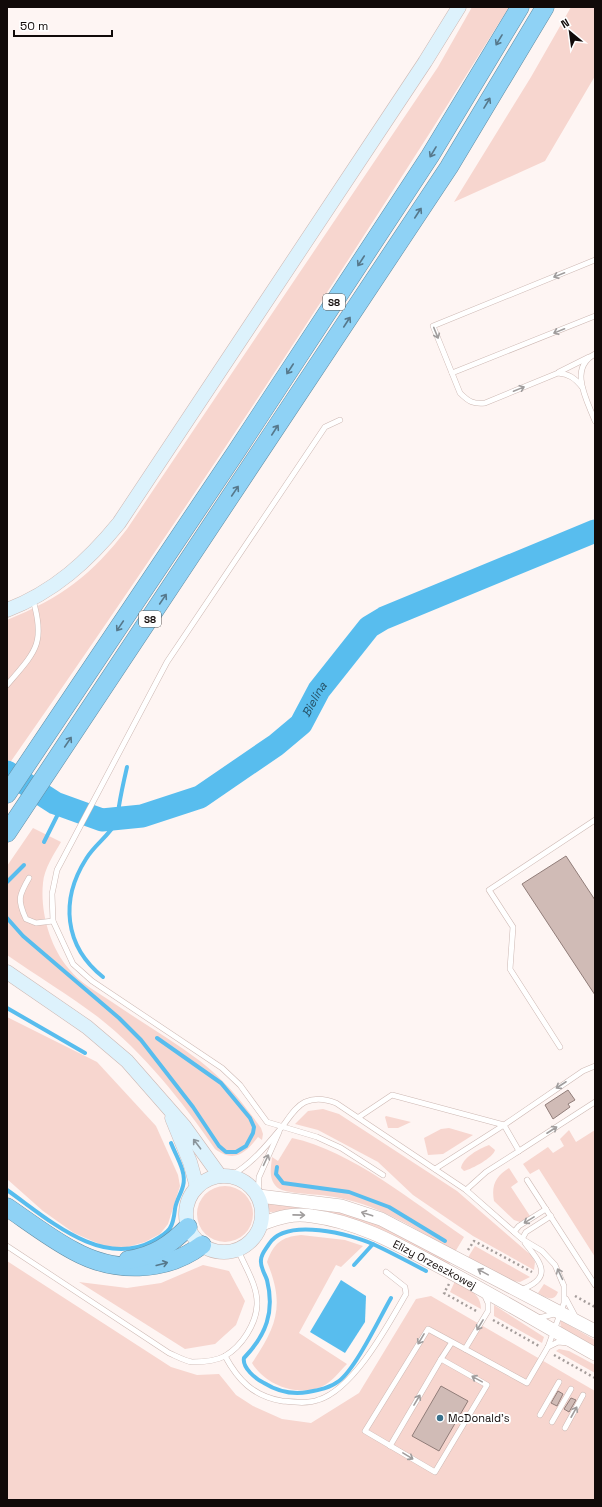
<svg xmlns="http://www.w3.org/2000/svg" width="602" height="1507" font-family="'Space Grotesk',sans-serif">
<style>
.green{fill:#f7d6cf}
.water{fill:#58bdee}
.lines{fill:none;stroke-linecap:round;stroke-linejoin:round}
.stream{stroke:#58bdee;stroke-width:4}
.river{stroke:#58bdee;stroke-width:23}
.building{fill:#d0bbb6;stroke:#917d79}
.service-casing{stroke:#cdb8b3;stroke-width:6}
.tertiary-casing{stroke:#cdb8b3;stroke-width:14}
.secondary-casing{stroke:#cdb8b3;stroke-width:15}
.motorway-casing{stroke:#638ca2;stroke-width:19}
.path{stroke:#a59d9b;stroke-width:2.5;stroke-dasharray:2 3;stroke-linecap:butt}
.service{stroke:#fff;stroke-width:5}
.tertiary{stroke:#fff;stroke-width:13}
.secondary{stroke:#ddf2fc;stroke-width:14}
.motorway{stroke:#8fd2f5;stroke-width:18}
.oneway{stroke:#56788b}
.oneway2{stroke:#a09d9d}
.oneway3{stroke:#8b959b}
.poi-dot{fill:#3a718c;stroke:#fff;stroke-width:1.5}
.labels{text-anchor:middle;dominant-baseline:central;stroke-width:4;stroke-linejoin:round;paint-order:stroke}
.shield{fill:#fff;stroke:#585453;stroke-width:1}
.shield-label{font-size:10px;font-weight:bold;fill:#110a09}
.street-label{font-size:11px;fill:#110a09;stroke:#fff}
.poi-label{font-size:11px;fill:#110a09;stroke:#fff;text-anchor:start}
.water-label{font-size:12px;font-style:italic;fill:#254f64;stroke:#fff}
</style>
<rect width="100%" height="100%" fill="#fef5f3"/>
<!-- green -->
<g class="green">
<path d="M472,7H509C348,265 181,518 7,767V620C61,598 92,575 127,529L438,67Z"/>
<path d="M571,7H595V76L545,161L454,202L531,77Z"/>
<path d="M33,828L61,842C54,854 44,869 43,883C40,912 50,947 69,969C80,983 97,992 112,1002C141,1022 172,1040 200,1061C226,1081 243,1103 261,1128L263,1134L262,1140L258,1137C245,1154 234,1163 215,1149C182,1101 144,1053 98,1017C69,995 37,976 7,955V866Z"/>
<path d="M7,1017L97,1062L156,1126L178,1175L180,1186L168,1224L160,1234L145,1242L124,1248L104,1246L74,1233L43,1211L7,1179Z"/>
<path d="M323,1109L339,1114L457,1191L532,1256L535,1262L534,1270L473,1236L413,1195L378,1162L318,1130L295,1124L308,1111Z"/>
<path d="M386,1116L411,1122L398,1128H388L385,1117Z"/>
<path d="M449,1128L473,1135L443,1154L428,1155L424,1138L441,1129Z"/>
<path d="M569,1130L576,1142L595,1130V1257L539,1169L530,1174L523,1164L548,1147L553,1153L564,1146L560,1139Z"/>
<path d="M292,1138C352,1151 413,1202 464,1237L455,1252C413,1228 378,1203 328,1196C317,1194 286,1194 278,1188C268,1180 271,1168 272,1157L278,1161Z"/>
<path d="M489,1145L495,1150C494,1157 472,1169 464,1171L461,1168C462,1158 480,1148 489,1145Z"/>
<path d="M509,1168L518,1182L511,1187L530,1216L520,1222L514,1220L494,1201C491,1185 496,1176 509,1168Z"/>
<circle cx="225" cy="1214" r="28"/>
<path d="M267,1202L351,1211L452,1260L448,1266L297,1211L270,1212Z"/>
<path d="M301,1235L345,1240L363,1246L341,1267L336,1265L299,1333L347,1364C339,1372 332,1382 321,1387C297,1397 265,1385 252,1363C277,1326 285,1305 267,1262C274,1243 281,1237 301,1235Z"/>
<path d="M475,1246L530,1277L520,1282L512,1281L467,1259Z"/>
<path d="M7,1261L171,1367L197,1375L219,1374L236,1395L253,1406L282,1419L311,1423L359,1393L416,1299L431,1296L595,1391V1500H7Z"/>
<path d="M203,1265L229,1271L245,1301L236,1325L215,1344L185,1349L79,1282L127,1288L161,1283Z"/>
<path d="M455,1281C467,1288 481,1293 481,1309L450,1292Z"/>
<path d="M544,1284L558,1292C554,1303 545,1297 538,1293Z"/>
<path d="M494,1305L544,1337L542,1343L494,1316Z"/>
<path d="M560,1320L595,1340V1348L561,1329Z"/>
<path d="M559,1349L569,1351L595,1365V1373L556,1351Z"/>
</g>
<!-- water -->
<path class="water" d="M341,1280L366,1296L365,1322L345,1353L310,1332Z"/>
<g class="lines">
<!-- stream -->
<g class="stream">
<path d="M44,842L62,806"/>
<path d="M7,882L24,865"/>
<path d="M7,918L23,936L119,1018L141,1040L193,1107L219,1146L226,1152H236L246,1146L253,1133L254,1127L250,1118L221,1083L157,1038"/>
<path d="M103,977C64,946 60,900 86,859C94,845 109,836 117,821C119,817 118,811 119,806C121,793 124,780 127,767"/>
<path d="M7,1008L85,1053"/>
<path d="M277,1167L276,1174L283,1183L349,1192L389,1207L445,1241"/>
<path d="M7,1190C47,1218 101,1269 153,1241C170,1232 173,1228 175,1209C176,1201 181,1194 183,1186C187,1172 176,1156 171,1143"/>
<path d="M354,1265L373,1244"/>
<path d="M391,1298C379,1319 356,1368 339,1381C330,1388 319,1390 308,1392C292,1395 277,1391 264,1383C256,1379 242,1368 244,1358C266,1335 275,1312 267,1280C265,1274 260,1267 261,1260C261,1254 266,1249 269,1244C286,1217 351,1234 375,1245C392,1253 409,1262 426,1271"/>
</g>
<!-- river -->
<path class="river" id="s1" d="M7,772L55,803L102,820L142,816L200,797L276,745L301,724L319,690L369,627L384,618L595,531"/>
</g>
<!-- building -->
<g class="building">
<path d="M566,856L595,900V995L522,884Z"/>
<path d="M568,1090L575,1100L568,1104L570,1107L553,1119L545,1105Z"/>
<path d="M441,1386L468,1401L439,1451L412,1436Z"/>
<path d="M558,1391L563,1394L557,1406L551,1403Z"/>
<path d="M571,1398L576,1400L569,1412L564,1409Z"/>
</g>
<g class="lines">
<!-- service casing -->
<g class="service-casing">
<g id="service">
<path d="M595,354C568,368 587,400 595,421"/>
<path d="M559,372L589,357"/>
<path d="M452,373L595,316"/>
<path d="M582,387C575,378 569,374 558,373L485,403C473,404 469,402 460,393L433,326L595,260"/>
<path d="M340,420L325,427L167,662L57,870L52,894L53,921L73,964L92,981L222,1068L240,1085L267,1122L317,1137L341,1148L383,1175"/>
<path d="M7,685C35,652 46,644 33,600"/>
<path d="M29,878C19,895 17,900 26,919L36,923L53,921"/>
<path d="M560,1047L510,969L513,927L489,890L595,820"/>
<path d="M359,1117L392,1095L504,1125L519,1151L486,1172L466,1190"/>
<path d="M519,1151L595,1102"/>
<path d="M435,1169L504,1125L583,1071L595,1066"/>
<path d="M230,1176C250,1166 268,1144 282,1127C289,1118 295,1107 305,1102C316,1097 326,1099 336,1103L466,1190L522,1239L542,1251L555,1265L564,1286V1303L548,1347L527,1383L465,1349L488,1311V1303L484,1294"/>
<path d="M527,1180L595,1285"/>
<path d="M258,1195L259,1177L279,1132"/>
<path d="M514,1232L519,1226L546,1209"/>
<path d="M522,1239L526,1232L551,1216"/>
<path d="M7,1246L169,1353C176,1356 185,1361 192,1362C202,1362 216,1361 225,1356C242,1346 256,1324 257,1305C258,1286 245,1267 238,1250"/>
<path d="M520,1290C554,1278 541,1263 525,1243"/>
<path d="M566,1299L575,1316"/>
<path d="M539,1318L558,1313"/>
<path d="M452,1342L441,1359L487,1385L435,1472L365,1431L428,1329L465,1349"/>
<path d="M548,1347L558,1342L568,1343"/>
<path d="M225,1356C238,1380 253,1396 282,1401C293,1402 307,1404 318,1400C354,1389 388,1325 406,1294L405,1287L386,1272"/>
<path d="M540,1415L559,1382"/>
<path d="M552,1422L571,1389"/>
<path d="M565,1428L583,1395"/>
<path d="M390,1446L441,1359"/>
</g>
</g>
<!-- tertiary casing -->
<g class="tertiary-casing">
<g id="tertiary">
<path d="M259,1196L341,1206L381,1219L595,1331"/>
<path id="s2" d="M262,1224C279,1217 294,1213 312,1216C360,1222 402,1247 444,1269C495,1296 545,1326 595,1354"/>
</g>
</g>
<!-- secondary casing -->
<g class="secondary-casing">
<g id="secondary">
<path d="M7,610C54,592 88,561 119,523L425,62L459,7"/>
<path d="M7,972L87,1027L127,1061L184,1126L220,1176"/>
<path d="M172,1118L190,1162L197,1187"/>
<circle cx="224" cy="1214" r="38"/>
</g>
</g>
<!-- motorway casing -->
<g class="motorway-casing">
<g id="motorway">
<path d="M7,794L236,452L430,156L520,7"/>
<path d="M7,833L449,167L545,7"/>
<path d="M7,1207C29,1222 51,1239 74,1251C114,1273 165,1273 202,1245"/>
<path d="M128,1260C154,1256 170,1245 188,1227"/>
</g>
</g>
<!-- path -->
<g class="path">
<path d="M468,1250L474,1241L532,1272"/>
<path d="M449,1284L444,1293L478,1312"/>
<path d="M575,1296L595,1307"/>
<path d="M493,1320L539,1346"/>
<path d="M554,1355L595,1378"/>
</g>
<!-- service -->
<use href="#service" class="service"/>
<!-- tertiary -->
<use href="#tertiary" class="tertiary"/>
<!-- secondary -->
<use href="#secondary" class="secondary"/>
<!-- motorway -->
<use href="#motorway" class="motorway"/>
</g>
<!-- one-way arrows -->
<defs><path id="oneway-shaft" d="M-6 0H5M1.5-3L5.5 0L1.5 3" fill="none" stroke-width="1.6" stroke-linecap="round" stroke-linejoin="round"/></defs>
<g class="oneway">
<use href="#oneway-shaft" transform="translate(499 40) rotate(121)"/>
<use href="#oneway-shaft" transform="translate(487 103) rotate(-59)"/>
<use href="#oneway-shaft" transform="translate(433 152) rotate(121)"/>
<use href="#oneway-shaft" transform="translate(418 213) rotate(-57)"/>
<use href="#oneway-shaft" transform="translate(361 261) rotate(123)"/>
<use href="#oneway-shaft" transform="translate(347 322) rotate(-57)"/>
<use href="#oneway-shaft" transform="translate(290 369) rotate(123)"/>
<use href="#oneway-shaft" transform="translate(275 430) rotate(-57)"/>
<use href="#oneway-shaft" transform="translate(235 491) rotate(-56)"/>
<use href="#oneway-shaft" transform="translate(163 599) rotate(-56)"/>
<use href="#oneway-shaft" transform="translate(120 626) rotate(124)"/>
<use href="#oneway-shaft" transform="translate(68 742) rotate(-56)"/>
<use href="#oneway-shaft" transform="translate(162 1264) rotate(-15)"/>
</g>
<g class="oneway2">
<use href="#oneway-shaft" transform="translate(559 275) rotate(158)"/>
<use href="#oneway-shaft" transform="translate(559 331) rotate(158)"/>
<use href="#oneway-shaft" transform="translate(436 333) rotate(68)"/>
<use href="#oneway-shaft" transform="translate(519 389) rotate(-22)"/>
<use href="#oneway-shaft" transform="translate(561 1085) rotate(147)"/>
<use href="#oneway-shaft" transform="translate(552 1130) rotate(-33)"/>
<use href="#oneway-shaft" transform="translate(266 1160) rotate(-65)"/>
<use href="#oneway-shaft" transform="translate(367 1214) rotate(-162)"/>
<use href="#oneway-shaft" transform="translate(299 1215) rotate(1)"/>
<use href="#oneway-shaft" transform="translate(529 1220) rotate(148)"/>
<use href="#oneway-shaft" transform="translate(483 1272) rotate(-151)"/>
<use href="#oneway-shaft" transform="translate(560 1274) rotate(-115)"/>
<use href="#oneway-shaft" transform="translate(480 1325) rotate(121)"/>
<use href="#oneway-shaft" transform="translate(421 1339) rotate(121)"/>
<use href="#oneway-shaft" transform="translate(477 1379) rotate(-151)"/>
<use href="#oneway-shaft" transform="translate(417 1400) rotate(-59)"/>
<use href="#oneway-shaft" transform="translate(574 1412) rotate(-61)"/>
<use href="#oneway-shaft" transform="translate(408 1456) rotate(31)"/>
</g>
<use class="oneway3" href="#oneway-shaft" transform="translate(197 1144) rotate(-127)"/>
<!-- markers -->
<circle class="poi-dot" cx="440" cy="1418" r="4"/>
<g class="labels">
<!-- shield labels -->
<g class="shield">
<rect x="323" y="294" width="22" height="16" rx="3"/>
<rect x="139" y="611" width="22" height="16" rx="3"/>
</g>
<g class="shield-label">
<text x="334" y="302">S8</text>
<text x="150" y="619">S8</text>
</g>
<!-- street labels -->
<g class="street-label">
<text stroke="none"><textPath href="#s2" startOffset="184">Elizy Orzeszkowej</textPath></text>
</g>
<!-- poi labels -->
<g class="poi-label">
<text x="448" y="1418">McDonald's</text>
</g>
<!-- water labels -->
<g class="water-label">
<text stroke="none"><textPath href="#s1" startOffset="361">Bielina</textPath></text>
</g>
</g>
<!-- border -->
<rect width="602" height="1507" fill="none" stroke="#110a09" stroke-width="16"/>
<!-- north arrow -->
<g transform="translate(570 32) rotate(331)" stroke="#ffffff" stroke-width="3" paint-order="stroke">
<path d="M0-3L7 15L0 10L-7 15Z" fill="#110a09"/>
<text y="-6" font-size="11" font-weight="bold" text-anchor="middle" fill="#110a09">N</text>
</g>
<!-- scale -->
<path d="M14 30v6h98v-6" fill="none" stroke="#110a09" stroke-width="2"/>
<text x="20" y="30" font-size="12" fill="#110a09" stroke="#ffffff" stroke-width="3" paint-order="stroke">50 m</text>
</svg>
